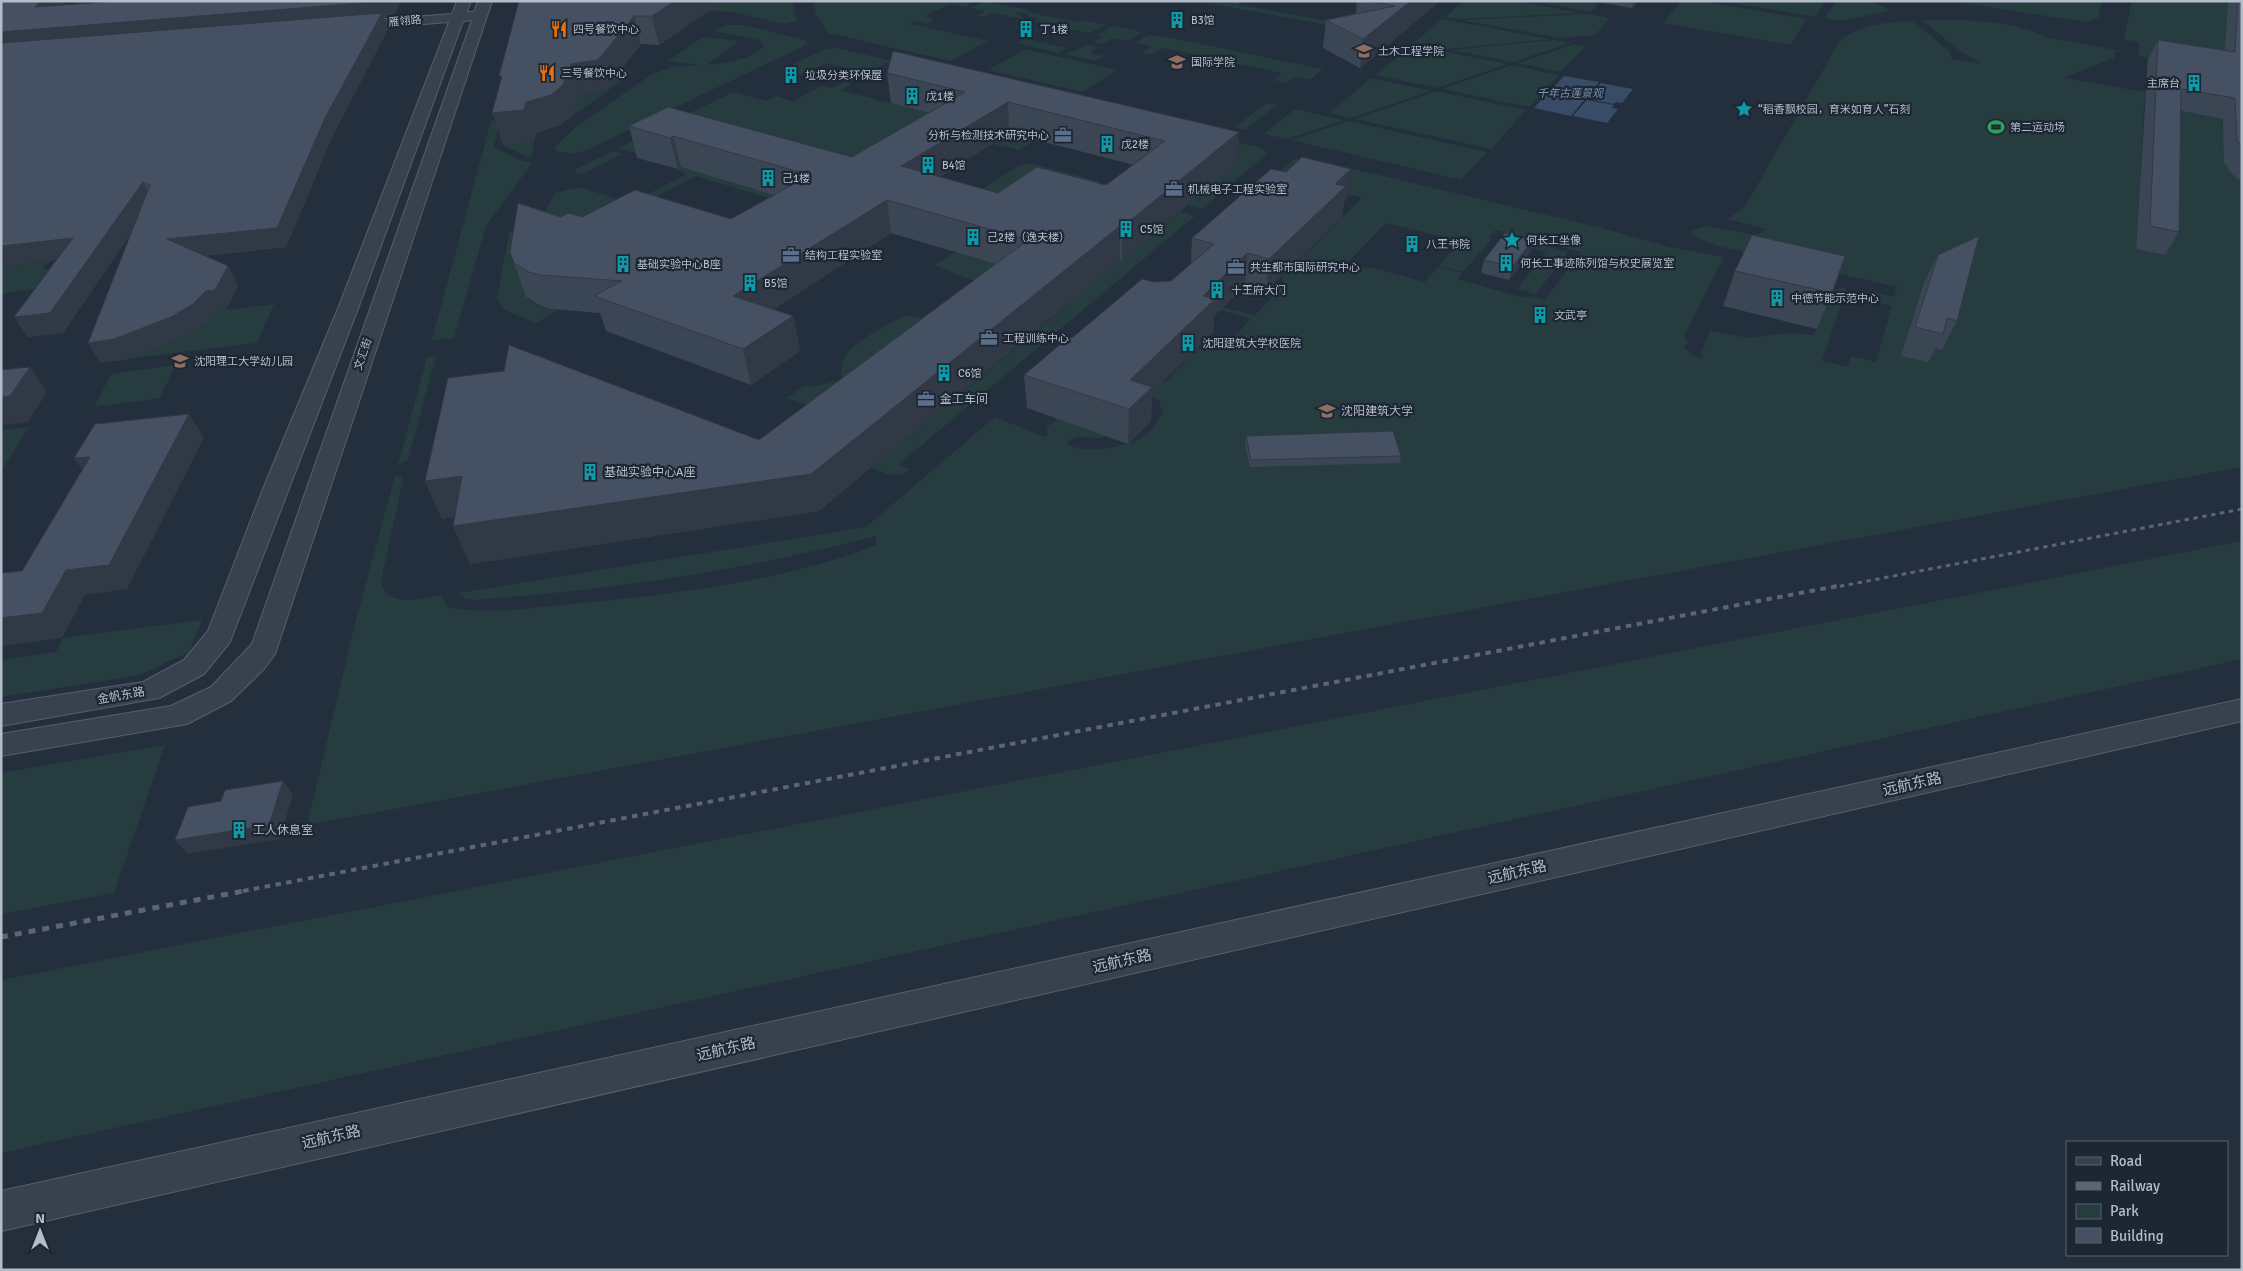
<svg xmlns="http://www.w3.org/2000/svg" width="2243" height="1271" font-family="Signika,'Noto Sans SC',sans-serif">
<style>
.green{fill:#263c3f;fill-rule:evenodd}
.water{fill:#394c67}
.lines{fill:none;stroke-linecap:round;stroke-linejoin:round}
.tertiary-casing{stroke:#565f6c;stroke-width:2}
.tertiary{fill:#38414e;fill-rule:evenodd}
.rail-far2{stroke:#5a6575;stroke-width:3;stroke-dasharray:4.5 4.5;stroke-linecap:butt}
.rail-far1{stroke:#5a6575;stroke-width:4;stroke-dasharray:5.5 5.5;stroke-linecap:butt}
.rail{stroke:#5a6575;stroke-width:5;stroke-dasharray:7 7;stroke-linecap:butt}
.wall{fill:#3b4654;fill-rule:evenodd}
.shaded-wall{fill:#303945}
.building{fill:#455162;stroke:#303945;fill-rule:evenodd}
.labels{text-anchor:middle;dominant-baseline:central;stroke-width:4.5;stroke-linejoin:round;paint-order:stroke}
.far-poi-label{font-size:11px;fill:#b4bcc9;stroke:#1d2633;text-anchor:start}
.far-street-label{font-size:11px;fill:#b4bcc9;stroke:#1d2633}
.far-water-label{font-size:11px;font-style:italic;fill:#7c92b1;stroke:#1d2633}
.poi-label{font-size:12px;fill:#b4bcc9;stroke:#1d2633;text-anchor:start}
.street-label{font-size:12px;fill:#b4bcc9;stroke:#1d2633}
.near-street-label{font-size:15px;fill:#b4bcc9;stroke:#1d2633}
</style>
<rect width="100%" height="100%" fill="#242f3e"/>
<!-- green -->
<g class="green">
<path d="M683,1H792L797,21L785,24L732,12L648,7Z"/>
<path d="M813,1H974L964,7L950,4L925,16L935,19L926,24L915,21L910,24L988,41L950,61L828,33L816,15Z"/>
<path d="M984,1L1029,10L1026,12L1076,22L1080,20L1105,25L1090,33L1035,22L1039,19L1031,17L1024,12L1016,13L1024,19L992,13L983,17L976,16L985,11L970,8Z"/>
<path d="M1234,1L1232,3L1348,25L1369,33L1202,2Z"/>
<path d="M1464,1H1515L1581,13L1456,19L1445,17Z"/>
<path d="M1530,1H1593L1600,2L1591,12Z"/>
<path d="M1681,1H1700L1806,19L1791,45L1663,23Z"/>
<path d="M1718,1H1825L1816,17Z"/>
<path d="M1836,1H1872L1891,11L1839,21L1825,18Z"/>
<path d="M1949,1H2102L2098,18L2087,22Z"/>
<path d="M2132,1H2242L2223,72L2148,59L2139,55V42L2124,39Z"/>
<path d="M1586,14L1610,18L1595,35L1560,38L1461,20Z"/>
<path d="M1442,19L1550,39L1447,49L1414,43Z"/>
<path d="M1922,20C1953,19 2019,20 2044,37L2122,51H2115L2114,58L2063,78L2145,92L2136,249L2165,255L2169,109L2223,119L2242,182V467L307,825L356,620L395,476L402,477L403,479L381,582C388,609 420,598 441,595L447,607C485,615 533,608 572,604C669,595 787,581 876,545L875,536C744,571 608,590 474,600L466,599L459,593L866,527L995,417L1042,436H1047V427L1058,419L1107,436C1089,442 1082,430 1066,443C1082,456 1131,447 1147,434C1153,429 1159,419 1163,412L1158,399L1149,396L1155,383L1166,381L1197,348L1206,350L1222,335L1232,338L1251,319L1152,290L1255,315L1283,285L1282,277L1362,198L1290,180L1228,215L1294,159H1312L1598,227L1669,247L1724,257L1684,335L1688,342L1684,347L1691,354L1700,359L1703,357L1701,353L1710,331L1749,338L1788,333L1814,335L1831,291L1844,287L1846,290L1822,361L1847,367L1851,356L1876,362L1892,306L1871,301L1874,292L1894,297L1897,287L1718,246L1696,237L1690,231L1707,226L1757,235L1766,229L1727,219L1741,210L1747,203L1839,42C1857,24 1889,22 1913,21L1948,50L1953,59L1983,64L1960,51ZM1386,223L1460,241L1439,266L1463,272L1492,239L1489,238L1495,230L1581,252L1545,300L1531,296L1523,298L1458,279L1462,273L1438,267L1425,282L1373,268L1349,266L1348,262Z"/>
<path d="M727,25H744L804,40L808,44L587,150L574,154L556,151L555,147L577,126L652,74L673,67L701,65L668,61L703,37L739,41L707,65C724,63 752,60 764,46L759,40L713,31Z"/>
<path d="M1113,26L1142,32L1128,41L1112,38L1103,44L1094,42L1103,36L1098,35Z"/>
<path d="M1148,35L1166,37L1323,69L1310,80L1294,77L1286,83L1274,80L1282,73L1162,48L1151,55L1142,53L1152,46L1135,43Z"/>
<path d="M1026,39L1067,48L1058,53L1018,43Z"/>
<path d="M1555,40L1570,43L1513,62L1452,50Z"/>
<path d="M1575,44L1585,46L1561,72L1518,63Z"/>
<path d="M1088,45L1098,47L1089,53L1103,56L1095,61L1065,54Z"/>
<path d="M835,48L842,49L901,63L896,66L885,63L859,80L851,78L862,72L825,63L801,75L781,70L823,50Z"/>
<path d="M1025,49L1117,70L1083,92L988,70Z"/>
<path d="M1441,51L1507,64L1437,88L1375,75L1399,56Z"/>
<path d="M1512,65L1559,75L1529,107L1442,89Z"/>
<path d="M619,68L627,69L632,73L570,118L573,113L543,101L606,89L619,72Z"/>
<path d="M1372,78L1431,91L1350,118L1329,113Z"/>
<path d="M844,82L852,84L840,90L956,120L862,186L642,155L618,148L733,92L767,101L776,96L793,101L821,86L832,88Z"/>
<path d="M1436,91L1526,110L1491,149L1355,119Z"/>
<path d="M1267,103L1277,105L1245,130L1235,127Z"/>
<path d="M1295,109L1344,120L1287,139L1264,134Z"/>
<path d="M491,121H500L494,146L496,148L520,160L532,163L486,226L454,338L432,340Z"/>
<path d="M1349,121L1487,152L1461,180L1292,140Z"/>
<path d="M1153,122L1262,148L1268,153L1202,209L1187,205L1209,187L1193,179L1213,184L1237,163L1189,152Z"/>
<path d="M1010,133L1036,140L1019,150L993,144Z"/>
<path d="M534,142L532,157L525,156L503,145Z"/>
<path d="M613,151L623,154L582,174L574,173L578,168Z"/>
<path d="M693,161L811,206L772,199L696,176L654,198L646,195L687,174L676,170Z"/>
<path d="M1029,163L1098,181L1101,185L1063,213L981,190L1019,165Z"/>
<path d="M574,188H582L617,199L596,216L561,220L544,213L555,193Z"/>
<path d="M1180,212L1195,216L898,465L910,469C897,480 885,473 871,468L1071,302L1049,295L1062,284L1083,290L1115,264L1099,254L1122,260Z"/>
<path d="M514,230L523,292C530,305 546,309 559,310L536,323L504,310L497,298L509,233Z"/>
<path d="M1521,239L1568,252L1536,294L1517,289L1546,252L1517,244Z"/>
<path d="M956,252L1017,270L993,285L966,278L935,265Z"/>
<path d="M51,261L41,269L62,271L39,288L1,294V266Z"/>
<path d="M274,304L257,343L127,359L183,337L204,324L217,311Z"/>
<path d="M907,316L935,319L844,418L787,398L805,385L812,387L842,380C842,373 840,367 843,360C849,345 890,321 907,316Z"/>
<path d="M436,356L408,460L398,465L427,357Z"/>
<path d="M175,365L160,398L94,407L111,374Z"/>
<path d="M29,427L1,471V430Z"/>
<path d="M2242,541V659L1,1153V980Z"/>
<path d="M202,620L189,652L140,675L1,697V660L56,652L62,638Z"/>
<path d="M165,745L114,893L1,914V773Z"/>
</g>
<!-- water -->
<g class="water">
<path d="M1564,76L1599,82L1571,116L1534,108Z"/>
<path d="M1601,83L1633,89L1622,103L1616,102L1614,104L1588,99Z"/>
<path d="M1587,100L1614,105L1612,108L1618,109L1607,123L1573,116Z"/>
</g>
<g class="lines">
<!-- tertiary casing -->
<g class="tertiary-casing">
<g id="tertiary">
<path d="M457,1H471L467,12H474L478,1H492L275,654L264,669L231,701L187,724L1,756V734L171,706L211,687L252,644L472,20L463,21L359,306L230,642L204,674L159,698L1,726V704L143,682L184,660L208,631L263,489L339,306L449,22L349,30L342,26L349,22L452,14Z"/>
<path d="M2242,699V721L1,1231V1191Z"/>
</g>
</g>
<!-- tertiary -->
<use href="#tertiary" class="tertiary"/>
<!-- rail-far2 -->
<path class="rail-far2" d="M1831,588L2242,509"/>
<!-- rail-far1 -->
<path class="rail-far1" d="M243,891L1837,586"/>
<!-- rail -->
<path class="rail" d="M1,937L249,890"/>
</g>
<!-- wall -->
<g class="wall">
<path d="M1,1H65L61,5L119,1H400L393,17L384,18L388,29L333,135L286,247L204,256L228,266L238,286L226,309L217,311L204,324L183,337L127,359L101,363L88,343L131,233L63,333L28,337L14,317L56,260L1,266Z"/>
<path d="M519,1H723L659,45L641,44L606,89L579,94L572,116L560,125L536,133L534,142L503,145L501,81Z"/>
<path d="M1224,1H1242L1238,4Z"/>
<path d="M1357,1H1440L1360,68L1323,48L1326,20L1356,14Z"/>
<path d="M1592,1H1639L1632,8Z"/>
<path d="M2228,1H2242V182L2232,174L2224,162L2223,119L2181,111L2179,232L2165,255L2136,249L2148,59L2158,40L2225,50Z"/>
<path d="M893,51L1237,163L1122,260H1120L819,511L470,564L453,526L454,517L442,519L425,481L759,440L996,264L891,233L774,309L793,316L800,351L751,385L606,331L600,313L551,309L541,306L526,297L514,263L560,217L731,219L774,195L681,167L678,169L637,158L629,126L852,157L929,113L891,103L887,73ZM1009,133L1134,165L1106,185L998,193L940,177Z"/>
<path d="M1347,199L1344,202L1342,217L1266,291L1245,285L1214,316L1213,332L1152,392L1151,421L1128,444L1027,408L1024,375L1072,338L1154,282L1171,281L1191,264L1192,238Z"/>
<path d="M1533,240L1530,252L1509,280L1481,273L1484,260Z"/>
<path d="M1938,255L1957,321L1942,350L1936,348L1928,362L1901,356L1924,283Z"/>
<path d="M1735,271L1832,293L1817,329L1723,306Z"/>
<path d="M1246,436L1401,456L1400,463L1250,467L1245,443Z"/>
</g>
<!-- shaded-wall -->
<g class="shaded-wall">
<path d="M41,1H65L44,23L35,7Z"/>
<path d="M386,1H400L393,17L384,18L388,29L333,135L286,247L178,258L167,239L325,118L1,49V32Z"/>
<path d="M675,1H723L659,45L652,16Z"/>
<path d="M1411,1H1440L1360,68L1363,39Z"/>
<path d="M1634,1H1639L1632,8Z"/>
<path d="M634,16L641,44L606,89L579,94L572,116L560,125L536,133L534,142L503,145L492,113L526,102L571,64Z"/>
<path d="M1008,102L1009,133L905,199L901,166Z"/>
<path d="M1239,132L1237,163L1122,260V227Z"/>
<path d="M673,136L681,167L678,169L670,138Z"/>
<path d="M1351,169L1347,199L1344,202L1342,217L1266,291L1269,259L1335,184Z"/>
<path d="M143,182L154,200L63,333L28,337L14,317Z"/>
<path d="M887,200L891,233L741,331L733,296Z"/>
<path d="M1120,226V260L819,511L470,564L453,526L811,474Z"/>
<path d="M73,238L84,257L1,266V246Z"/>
<path d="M1533,240L1530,252L1509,280L1512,267Z"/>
<path d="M1247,253L1245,285L1214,316L1213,332L1152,392L1151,421L1128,444L1129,409L1130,380L1203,296Z"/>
<path d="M228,266L238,286L226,309L217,311L204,324L183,337L127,359L101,363L88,343Z"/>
<path d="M793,316L800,351L751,385L743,349Z"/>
<path d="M30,367L47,392L28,422L1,425V397Z"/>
<path d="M189,414L204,438L127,589L85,595L62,638L1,646V618Z"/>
<path d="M90,457L91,483L74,458Z"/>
<path d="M462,476L479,513L442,519L425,481Z"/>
<path d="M283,781L293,795L280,839L187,854L175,840Z"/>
</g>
<!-- building -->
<g class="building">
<path d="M1,1H41L35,7L119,1H386L1,32Z"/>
<path d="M519,1H675L652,16H634L598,60L571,64L563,85L551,95L526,102L524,110L492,113L502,76H499Z"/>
<path d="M1370,1H1411L1363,39L1326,20L1395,6Z"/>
<path d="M2238,1H2242V147L2237,140L2235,98L2181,89L2179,232L2150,226L2158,40L2235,52Z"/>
<path d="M382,13L325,118L277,228L167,239L228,266L215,290L206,291L193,304L171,317L114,339L88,343L150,185L143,182L50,313L14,317L73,238L1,246V43Z"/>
<path d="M893,51L1239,132L1122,227L1120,226L811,474L453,526L462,476L425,481L448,378L504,371L509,345L759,440L1028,240L887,200L733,296L793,316L743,349L594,296L622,281L540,275L529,272L514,263L510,252L518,203L560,217L569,213L582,217L635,190L731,219L810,175L673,136L670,138L629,126L668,107L852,157L965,92L887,73ZM1008,102L1165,141L1106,185L1037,167L998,193L901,166Z"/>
<path d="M1302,157L1351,169L1335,184L1346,186L1269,259L1247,253L1203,296L1215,299L1130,380L1152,387L1129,409L1024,375L1069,337L1072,338L1142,279L1154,282L1171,281L1214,244L1192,238L1271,169L1286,172Z"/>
<path d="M1505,233L1533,240L1512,267L1484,260Z"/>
<path d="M1752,235L1845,256L1832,293L1735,271Z"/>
<path d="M1979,236L1957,321L1947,318L1943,334L1915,327L1938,255Z"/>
<path d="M30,367L10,396L1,397V370Z"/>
<path d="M189,414L109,565L66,570L42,613L1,618V573L22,571L90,457L74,458L95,424Z"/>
<path d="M1393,431L1401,456L1251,460L1246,436Z"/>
<path d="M283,781L269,825L175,840L188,807L221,801L225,790Z"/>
</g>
<!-- icons -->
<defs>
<g id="building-bare" transform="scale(1.35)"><path d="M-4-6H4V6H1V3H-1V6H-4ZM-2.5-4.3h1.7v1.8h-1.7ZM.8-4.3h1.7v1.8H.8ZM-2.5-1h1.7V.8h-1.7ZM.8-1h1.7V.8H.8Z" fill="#0f9aa8" stroke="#1d2633" stroke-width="2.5" paint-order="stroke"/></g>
<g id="restaurant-bare" transform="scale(1.35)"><path d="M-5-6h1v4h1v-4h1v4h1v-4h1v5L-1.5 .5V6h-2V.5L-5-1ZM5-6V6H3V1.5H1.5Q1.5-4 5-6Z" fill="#e8710a" stroke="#1d2633" stroke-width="2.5" paint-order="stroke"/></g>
<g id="university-bare" transform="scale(1.35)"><path d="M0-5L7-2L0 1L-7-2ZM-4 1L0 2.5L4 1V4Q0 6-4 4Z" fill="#8d6e63" stroke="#1d2633" stroke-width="2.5" paint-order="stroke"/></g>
<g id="sight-bare" transform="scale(1.35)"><path d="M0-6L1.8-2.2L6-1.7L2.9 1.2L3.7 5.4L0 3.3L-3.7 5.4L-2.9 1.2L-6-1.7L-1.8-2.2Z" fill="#0f9aa8" stroke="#1d2633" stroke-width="2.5" paint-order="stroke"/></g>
<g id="stadium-bare" transform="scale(1.35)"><path d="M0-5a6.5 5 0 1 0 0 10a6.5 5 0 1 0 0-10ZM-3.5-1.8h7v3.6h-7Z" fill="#2e9e5b" stroke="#1d2633" stroke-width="2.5" paint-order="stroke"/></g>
<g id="office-bare" transform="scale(1.35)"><path d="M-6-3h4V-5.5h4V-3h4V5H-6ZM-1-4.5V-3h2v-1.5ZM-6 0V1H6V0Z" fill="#5c6f8a" stroke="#1d2633" stroke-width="2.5" paint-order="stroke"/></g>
<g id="school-bare" transform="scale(1.35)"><path d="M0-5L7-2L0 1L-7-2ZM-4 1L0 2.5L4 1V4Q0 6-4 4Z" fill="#8d6e63" stroke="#1d2633" stroke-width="2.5" paint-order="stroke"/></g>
</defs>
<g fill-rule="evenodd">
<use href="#building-bare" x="1177" y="20"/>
<use href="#restaurant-bare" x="559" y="29"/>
<use href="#building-bare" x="1026" y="29"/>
<use href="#university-bare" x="1364" y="51"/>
<use href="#university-bare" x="1177" y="62"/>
<use href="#restaurant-bare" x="547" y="73"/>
<use href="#building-bare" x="791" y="75"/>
<use href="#building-bare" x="2194" y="83"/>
<use href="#building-bare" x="912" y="96"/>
<use href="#sight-bare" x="1744" y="109"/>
<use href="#stadium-bare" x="1996" y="127"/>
<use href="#office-bare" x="1063" y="135"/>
<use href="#building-bare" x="1107" y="144"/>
<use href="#building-bare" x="928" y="165"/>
<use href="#building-bare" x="768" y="178"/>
<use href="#office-bare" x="1174" y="189"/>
<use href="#building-bare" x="1126" y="229"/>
<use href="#building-bare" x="973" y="237"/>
<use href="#sight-bare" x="1512" y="240"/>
<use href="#building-bare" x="1412" y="244"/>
<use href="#office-bare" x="791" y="255"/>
<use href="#building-bare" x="1506" y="263"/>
<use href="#building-bare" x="623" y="264"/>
<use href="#office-bare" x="1236" y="267"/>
<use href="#building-bare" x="750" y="283"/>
<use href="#building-bare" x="1217" y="290"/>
<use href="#building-bare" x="1777" y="298"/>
<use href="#building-bare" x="1540" y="315"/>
<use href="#office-bare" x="989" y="338"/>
<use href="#building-bare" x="1188" y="343"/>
<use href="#school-bare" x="180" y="361"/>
<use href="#building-bare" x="944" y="373"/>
<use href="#office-bare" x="926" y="399"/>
<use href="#university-bare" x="1327" y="411"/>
<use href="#building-bare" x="590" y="472"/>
<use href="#building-bare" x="239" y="830"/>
</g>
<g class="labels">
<!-- far-poi labels -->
<g class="far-poi-label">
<text x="1191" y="20">B3馆</text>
<text x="573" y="29">四号餐饮中心</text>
<text x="1040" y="29">丁1楼</text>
<text x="1378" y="51">土木工程学院</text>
<text x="1191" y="62">国际学院</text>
<text x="561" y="73">三号餐饮中心</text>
<text x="805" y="75">垃圾分类环保屋</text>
<text x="2180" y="83" text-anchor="end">主席台</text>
<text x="926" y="96">戊1楼</text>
<text x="1758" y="109">“稻香飘校园，育米如育人”石刻</text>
<text x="2010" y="127">第二运动场</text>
<text x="1049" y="135" text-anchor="end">分析与检测技术研究中心</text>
<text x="1121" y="144">戊2楼</text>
<text x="942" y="165">B4馆</text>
<text x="782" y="178">己1楼</text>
<text x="1188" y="189">机械电子工程实验室</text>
<text x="1140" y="229">C5馆</text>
<text x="987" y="237">己2楼（逸夫楼）</text>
<text x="1526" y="240">何长工坐像</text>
<text x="1426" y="244">八王书院</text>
<text x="805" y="255">结构工程实验室</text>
<text x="1520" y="263">何长工事迹陈列馆与校史展览室</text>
<text x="637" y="264">基础实验中心B座</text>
<text x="1250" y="267">共生都市国际研究中心</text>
<text x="764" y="283">B5馆</text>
<text x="1231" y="290">十王府大门</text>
<text x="1791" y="298">中德节能示范中心</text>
<text x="1554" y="315">文武亭</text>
<text x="1003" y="338">工程训练中心</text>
<text x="1202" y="343">沈阳建筑大学校医院</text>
<text x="194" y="361">沈阳理工大学幼儿园</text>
<text x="958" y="373">C6馆</text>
</g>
<!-- far-street labels -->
<g class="far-street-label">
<text transform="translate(405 21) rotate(-5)">雁翎路</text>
<text transform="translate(363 354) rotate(-71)">文汇街</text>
</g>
<!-- far-water labels -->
<g class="far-water-label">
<text x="1570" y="93">千年古莲景观</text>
</g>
<!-- poi labels -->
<g class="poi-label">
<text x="940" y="399">金工车间</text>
<text x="1341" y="411">沈阳建筑大学</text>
<text x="604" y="472">基础实验中心A座</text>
<text x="253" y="830">工人休息室</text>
</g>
<!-- street labels -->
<g class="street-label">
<text transform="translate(121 696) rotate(-10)">金帆东路</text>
</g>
<!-- near-street labels -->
<g class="near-street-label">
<text transform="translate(1912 784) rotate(-13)">远航东路</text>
<text transform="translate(1517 872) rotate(-13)">远航东路</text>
<text transform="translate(1122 961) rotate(-13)">远航东路</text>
<text transform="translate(726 1049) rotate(-13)">远航东路</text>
<text transform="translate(331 1137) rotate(-13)">远航东路</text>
</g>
</g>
<!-- border -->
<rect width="2243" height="1271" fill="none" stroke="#b4bcc9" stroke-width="5"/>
<!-- legend -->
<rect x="2066" y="1141" width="162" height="115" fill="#1d2633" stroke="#59626f"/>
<rect x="2076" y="1157" width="25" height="8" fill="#38414e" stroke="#59626f"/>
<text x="2110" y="1166" font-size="15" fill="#b4bcc9">Road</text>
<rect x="2076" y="1182" width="25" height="8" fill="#5a6575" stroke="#59626f"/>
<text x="2110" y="1191" font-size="15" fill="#b4bcc9">Railway</text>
<rect x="2076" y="1204" width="25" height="15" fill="#263c3f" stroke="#59626f"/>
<text x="2110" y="1216" font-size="15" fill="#b4bcc9">Park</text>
<rect x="2076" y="1228" width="25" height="15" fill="#455162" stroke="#59626f"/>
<text x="2110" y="1241" font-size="15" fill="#b4bcc9">Building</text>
<!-- north arrow -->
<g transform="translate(40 1231)" stroke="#1d2633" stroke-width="4" paint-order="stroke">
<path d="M0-4L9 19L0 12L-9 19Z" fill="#b4bcc9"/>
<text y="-8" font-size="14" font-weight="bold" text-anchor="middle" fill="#b4bcc9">N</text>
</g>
</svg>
